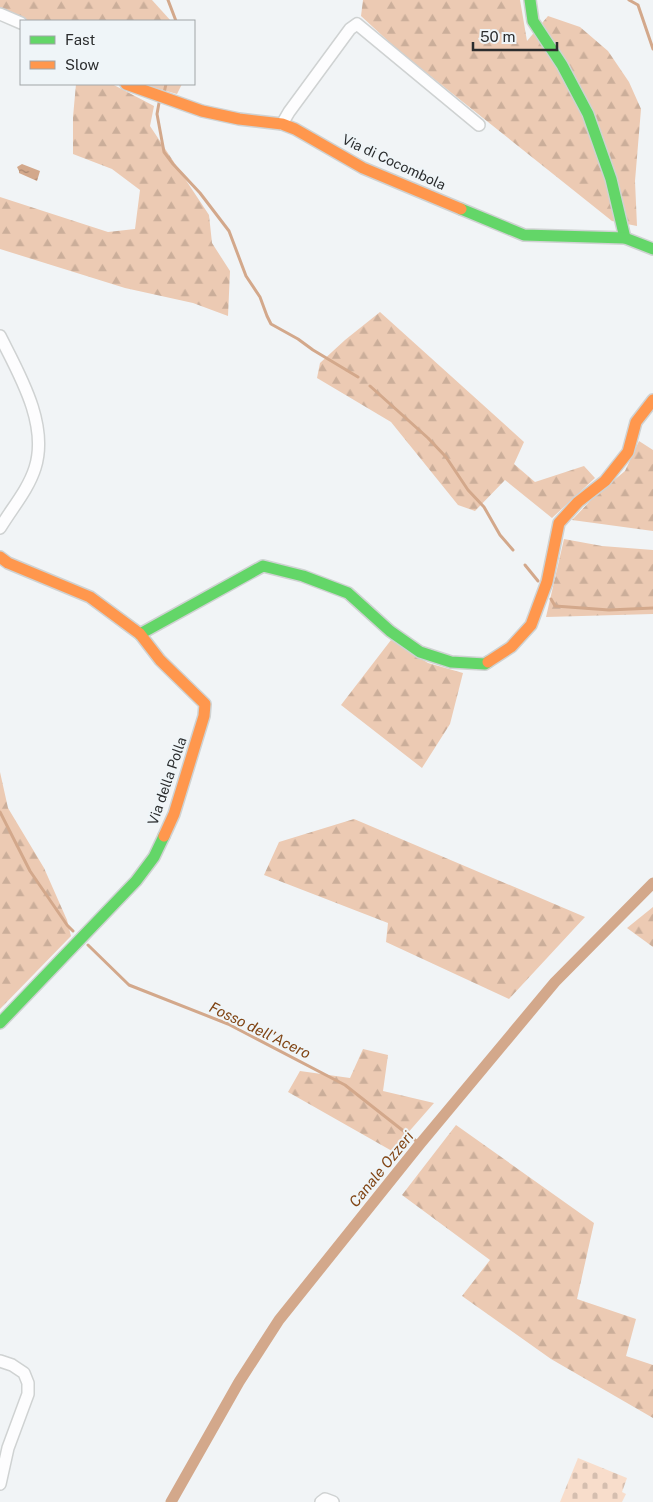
<svg xmlns="http://www.w3.org/2000/svg" width="653" height="1502" font-family="'Public Sans',sans-serif">
<style>
.forest{fill:url(#forest-firs)}
.cemetery{fill:url(#cemetery-stones)}
.water{fill:url(#water-ripples)}
.lines{fill:none;stroke-linecap:round;stroke-linejoin:round}
.stream{stroke:#d3a88b;stroke-width:3}
.canal{stroke:#d3a88b;stroke-width:11}
.street-casing{stroke:#cfd2d2;stroke-width:14}
.fast-casing{stroke:#cfd2d2;stroke-width:14}
.slow-casing{stroke:#cfd2d2;stroke-width:14}
.street{stroke:#fdfdfe;stroke-width:11}
.fast{stroke:#63d668;stroke-width:11}
.slow{stroke:#ff974d;stroke-width:11}
.labels{text-anchor:middle;dominant-baseline:central;stroke-width:4;stroke-linejoin:round;paint-order:stroke}
.street-label{font-size:14px;fill:#2b2d2e;stroke:#eff5f8}
.water-label{font-size:15px;font-style:italic;fill:#814515;stroke:#eff5f8}
</style>
<defs>
<pattern id="forest-firs" width="22" height="20" patternUnits="userSpaceOnUse" patternTransform="scale(1.25)"><rect width="22" height="20" fill="#eccab3"/><path d="M5 1l3.5 6h-7zM16 11l3.5 6h-7z" fill="#cbae9a"/></pattern>
<pattern id="cemetery-stones" width="16" height="16" patternUnits="userSpaceOnUse" patternTransform="scale(1.25)"><rect width="16" height="16" fill="#f8ddcb"/><path d="M2 7V4a2 2 0 0 1 4 0v3zM10 15v-3a2 2 0 0 1 4 0v3z" fill="#d5beaf"/></pattern>
<pattern id="water-ripples" width="26" height="14" patternUnits="userSpaceOnUse" patternTransform="scale(1.25)"><rect width="26" height="14" fill="#d3a88b"/><path d="M2 4q2-2 4 0t4 0M15 11q2-2 4 0t4 0" fill="none" stroke="#ab8972"/></pattern>
</defs>
<rect width="100%" height="100%" fill="#f1f4f6"/>
<!-- forest -->
<g class="forest">
<path d="M0,0H152L171,21H29L0,7Z"/>
<path d="M363,0H520L527,41L548,16L580,27L608,51L629,82L641,109L635,181L637,226L612,221L399,51L361,16Z"/>
<path d="M76,84H112L154,106L150,126L209,215L212,243L230,271L228,316L193,303L125,288L0,249V197L108,232L135,229L140,190L112,169L73,154V117Z"/>
<path d="M142,84H182L177,94Z"/>
<path d="M380,312L524,442L514,464L535,482L584,466L595,478L552,518L505,480L475,511L458,505L391,422L317,378L320,363L345,340Z"/>
<path d="M639,441L653,450V531L572,520L594,497L625,471Z"/>
<path d="M564,539L602,546L653,550V614L546,617Z"/>
<path d="M391,640L428,663L463,673L450,724L422,768L341,705Z"/>
<path d="M0,772L8,808L44,868L67,920L71,936L0,1009Z"/>
<path d="M354,819L585,917L509,999L386,942L388,923L264,875L279,842Z"/>
<path d="M653,907V947L627,928Z"/>
<path d="M363,1049L388,1055L383,1091L434,1103L392,1151L288,1092L300,1071L350,1078Z"/>
<path d="M456,1125L594,1223L577,1299L636,1319L626,1356L653,1365V1418L551,1359L462,1296L490,1260L402,1195Z"/>
</g>
<!-- cemetery -->
<path class="cemetery" d="M578,1458L627,1478L622,1492L626,1494L622,1502H560Z"/>
<!-- water -->
<path class="water" d="M22,164L40,171L37,181L19,173V171L17,167Z"/>
<g class="lines">
<!-- stream -->
<g class="stream">
<path d="M168,0L176,21"/>
<path d="M629,0L638,5L653,49"/>
<path d="M164,93L166,84"/>
<path d="M159,103L157,114L164,152L173,164L200,193L229,231L246,276L260,297L267,316L271,324L298,339L313,350L358,377"/>
<path d="M370,386L428,438L446,457L468,490L484,507L500,535L513,550"/>
<path d="M525,565L538,581"/>
<path d="M551,599L555,606L609,610L653,608"/>
<path d="M0,812L30,871L67,925L73,931"/>
<path d="M88,945L129,985L228,1024L345,1085L420,1144"/>
</g>
<!-- canal -->
<path class="canal" d="M171,1502L239,1382L279,1320L420,1144L555,982L653,883"/>
<!-- street casing -->
<g class="street-casing">
<g id="street">
<path d="M0,14L21,23"/>
<path d="M282,124L289,112L350,29L357,24L479,125"/>
<path d="M0,336C19,374 49,424 35,468C28,490 12,508 0,528"/>
<path d="M0,1361L12,1365L24,1373L28,1383V1394L8,1448L0,1484"/>
<path d="M321,1502L325,1499L333,1502"/>
</g>
</g>
<!-- fast casing -->
<g class="fast-casing">
<g id="fast">
<path d="M530,0L533,21L562,65L588,114L611,179L625,238"/>
<path d="M461,209L524,235L625,238L653,249"/>
<path d="M140,634L263,566L303,576L348,593L390,631L420,652L451,662L485,664L488,662"/>
<path d="M0,1023L136,881L154,857L164,836"/>
</g>
</g>
<!-- slow casing -->
<g class="slow-casing">
<g id="slow">
<path d="M126,84L202,111L239,119L282,124L295,129L363,168L461,209"/>
<path d="M0,557L8,563L90,597L140,634L160,660L205,704L204,716L174,814L164,836"/>
<path d="M488,662L511,647L531,625L547,582L559,523L578,502L605,481L628,452L636,422L653,400"/>
</g>
</g>
<!-- street -->
<use href="#street" class="street"/>
<!-- fast -->
<use href="#fast" class="fast"/>
<!-- slow -->
<use href="#slow" class="slow"/>
</g>
<g class="labels">
<!-- street labels -->
<g class="street-label">
<text transform="translate(394 162) rotate(25)">Via di Cocombola</text>
<text transform="translate(167 781) rotate(-71)">Via della Polla</text>
</g>
<!-- water labels -->
<g class="water-label">
<text transform="translate(260 1030) rotate(26)">Fosso dell'Acero</text>
<text transform="translate(381 1169) rotate(-51)">Canale Ozzeri</text>
</g>
</g>
<!-- legend -->
<rect x="20" y="20" width="175" height="65" fill="#eff5f8" stroke="#a1a5a7"/>
<rect x="30" y="36" width="25" height="8" fill="#63d668" stroke="#a1a5a7"/>
<text x="65" y="45" font-size="15" fill="#2b2d2e">Fast</text>
<rect x="30" y="61" width="25" height="8" fill="#ff974d" stroke="#a1a5a7"/>
<text x="65" y="70" font-size="15" fill="#2b2d2e">Slow</text>
<!-- scale -->
<path d="M473 42v8h84v-8" fill="none" stroke="#2b2d2e" stroke-width="2.5"/>
<text x="480" y="42" font-size="15" fill="#2b2d2e" stroke="#eff5f8" stroke-width="4" paint-order="stroke">50 m</text>
</svg>
